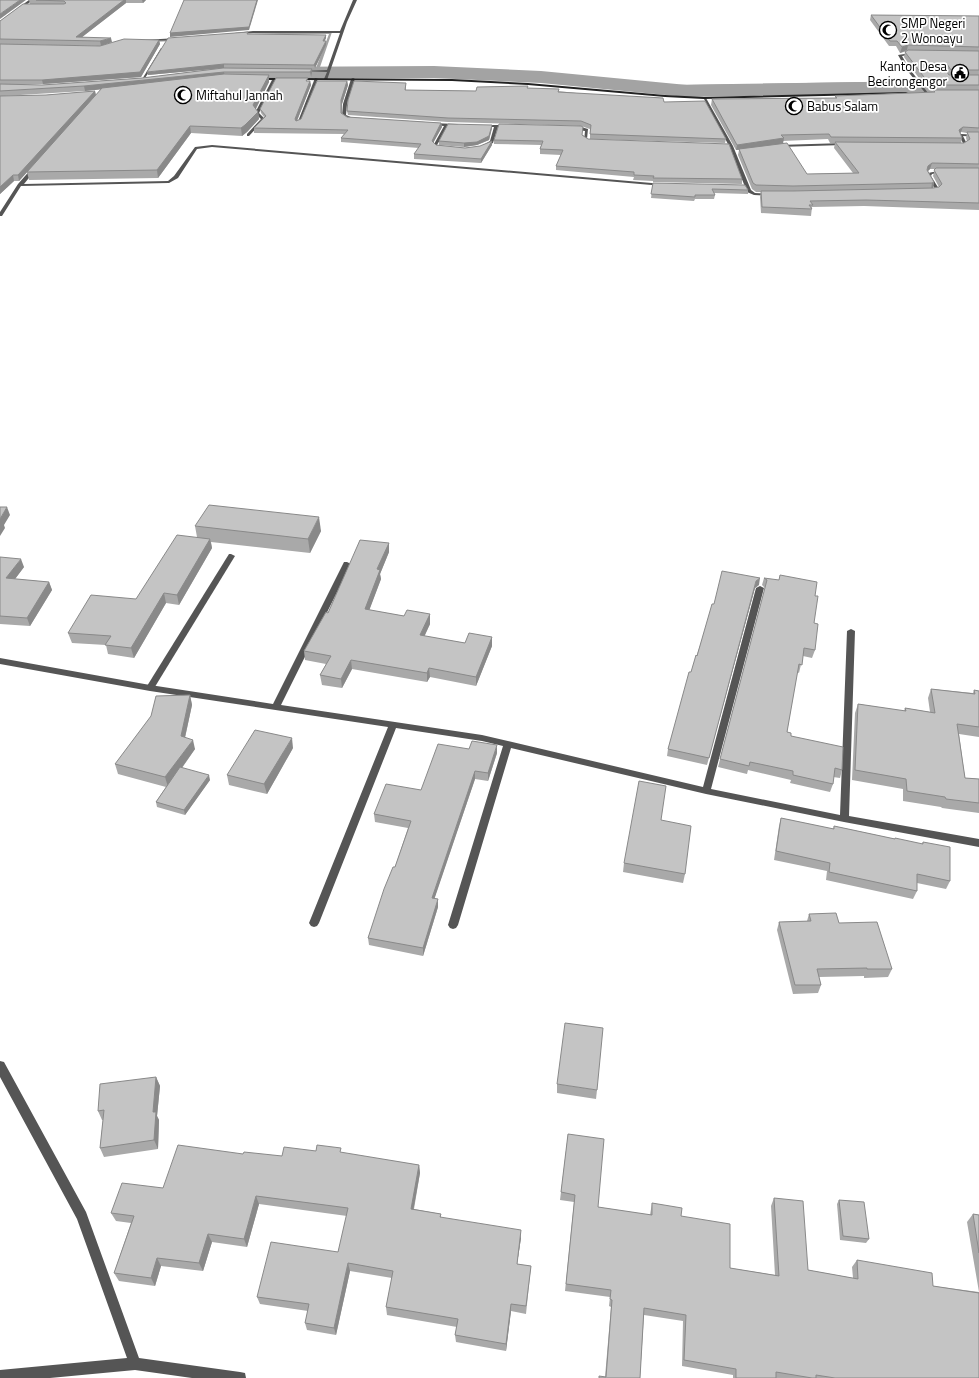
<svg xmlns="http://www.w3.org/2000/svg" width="979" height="1378" font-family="'Titillium Web',sans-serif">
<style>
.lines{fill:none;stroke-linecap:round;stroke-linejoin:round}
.stream{fill:#a3a3a3;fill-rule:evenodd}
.river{fill:#a3a3a3;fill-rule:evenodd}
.lane{fill:#555;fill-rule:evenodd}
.street{fill:#555;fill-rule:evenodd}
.secondary{fill:#222;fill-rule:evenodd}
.wall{fill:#a9a9a9;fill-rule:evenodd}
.shaded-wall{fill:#898989}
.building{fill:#c4c4c4;stroke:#898989}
.labels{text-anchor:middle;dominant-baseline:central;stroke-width:3.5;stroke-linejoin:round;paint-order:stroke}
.far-poi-label{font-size:13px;fill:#000;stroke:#fff;text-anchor:start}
</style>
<rect width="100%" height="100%" fill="#fff"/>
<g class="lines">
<!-- stream -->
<g class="stream">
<path d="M332,32L320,67L504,70L573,75L669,85L933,81L935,82L933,83L669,87L573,77L504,72L318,69L316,68L329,34H235Z"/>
<path d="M176,39L177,41L150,42L148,41Z"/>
</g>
<!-- river -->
<path class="river" d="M434,66L541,71L687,85L979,80V92L687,97L541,83L434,78L249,79L242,77L239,73L242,69L249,67Z"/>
<!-- lane -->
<g class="lane">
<path d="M917,52L916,54L902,56L909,68L928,93L926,94L906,69L898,55Z"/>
<path d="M229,554H231L235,556L153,690H147L146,688L147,686Z"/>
</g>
<!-- street -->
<g class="street">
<path d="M29,0H33L0,24V21Z"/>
<path d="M353,0H357L347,22L327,80L324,79L327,72L300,71L327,70L340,33H253L227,35L225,34L253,31H340Z"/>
<path d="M178,38L177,40L145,41L143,40Z"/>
<path d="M161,48L164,49L143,81H141Z"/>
<path d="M273,78L276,79L259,113L265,119L249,136H247V134L261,119L255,113Z"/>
<path d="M315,78L318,79L300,123L297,124Z"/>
<path d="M353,78L355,79L347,104L346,115L353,118L352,120L342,116L343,104L351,79Z"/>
<path d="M703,97L706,98L733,146L751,190L755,193L773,194V196L754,195L747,192L729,146Z"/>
<path d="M431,123L457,124L459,125L457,126H448L437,145L445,147V149L433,146L444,126L430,125Z"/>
<path d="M480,125H509L511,126L509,127H498L493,143L483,148L482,146L490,141L494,127H481Z"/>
<path d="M572,127H581L588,129L587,139L595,141L593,142L584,141L585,131L572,129Z"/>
<path d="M961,134L979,135V137L963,136L967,144L957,147V145L963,143L959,136Z"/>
<path d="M845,143L844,145L778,147L776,146L778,145Z"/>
<path d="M212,145L663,184L665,185L663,186L212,147L197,149L178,178L169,183L21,186L2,216H0V212L18,184L33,167L37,168L24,184L168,181L174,176L195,147Z"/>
<path d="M943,170H945V172L932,174L931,176L939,189L937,192L928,193V191L935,189L927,176L928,173Z"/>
<path d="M344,562H347L351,564L281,705L482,735L703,787L756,588L760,586L764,588L711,789L840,815L847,631L851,629L855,631L849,816L979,839V847L844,822L706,794L511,748L458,925L456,928L453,929L450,928L448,925L503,746L482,741L396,728L319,923L317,926L314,927L311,926L309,923L388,727L150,691L0,664V658L150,685L273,704Z"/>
<path d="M0,1061L4,1062L86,1212L139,1358L240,1372L245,1373L246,1378H192L135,1370L50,1378H0V1370L127,1358L77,1219L0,1077Z"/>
</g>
<!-- secondary -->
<g class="secondary">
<path d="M260,78H286L288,79L286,80H259Z"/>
<path d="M297,78L452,79L528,83L665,95L704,97L906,92L908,93L906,94L704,99L665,97L528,85L452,81L298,80Z"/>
</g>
</g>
<!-- wall -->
<g class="wall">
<path d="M29,0H146L143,3H126L82,37L112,42L101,46L0,44V21L43,4H30Z"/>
<path d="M871,15L979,16V210L864,206L812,207L811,216L761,213L760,197L761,192H756L752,189L738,155L739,150H736L711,105L712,99L835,98V96L933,92V91H928L904,57L905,52L908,51L900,53L896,46H889L870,20ZM961,132L967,133L966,138L967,141L964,143H961L962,138L960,133ZM828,139L830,143H835L834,148L853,173L807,174L783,143V141ZM930,169H935L933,176L939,187L933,188L934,182L928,171Z"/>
<path d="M248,32V34L326,35V38L324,41H326V45L315,68H224L148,75Z"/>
<path d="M159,40L160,44L141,77L43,84H10L42,85L142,78L223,68L312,69V73L311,77H269V82L256,109L258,112L259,119L247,132L242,136L191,133L158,178L29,180L27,172L47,150L19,181H14L0,194V44L100,46ZM101,89L96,95L95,91L46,95L4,96L85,91Z"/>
<path d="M308,81H310L311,85L297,121L301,119L347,81L348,85L342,104V113L347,117L441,123L442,127L433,143L436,145L465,148L492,145L481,163L414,159V154L419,148L341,142V138L344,134L254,133V128L264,117L261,113L260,109Z"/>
<path d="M406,83V90L476,91L528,88L664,102L726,139L725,143L590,139V129L581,126L448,122L348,115L347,111Z"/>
<path d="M492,128L489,140L477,145L464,147L439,145V141Z"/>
<path d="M583,135L588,139L742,179V184L653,182V181L633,180L634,177L556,170V166L561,155L540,154V149L541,145L494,144V140Z"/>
<path d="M653,183L748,190V194L714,193L715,195L714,199H695L694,201L651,198Z"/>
<path d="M195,526L321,531L310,553L211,542L212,548L179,605L166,603L134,658L108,654L106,645L72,643L68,633L136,599L197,537Z"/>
<path d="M389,543V552L380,574L381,579L369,610L404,616L430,614V624L424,636L465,643L492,637V646L476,686L430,677L427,682L352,669L342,688L322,685L320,675L326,664L305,660L304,651L328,613Z"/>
<path d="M0,557L24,567L15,579L49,582L52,590L30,626L0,624Z"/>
<path d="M764,578L815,596L814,623L815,650L812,658L803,656L799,673L797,672L787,732L791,736L842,770L840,778L833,777V784L830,792L790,783L791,780L748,770L747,774L718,767L765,588L762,585Z"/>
<path d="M759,585L755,588L707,765L667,756L668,749L691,672L714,604Z"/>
<path d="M931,689L973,693L974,690L979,691V737L959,734L965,778L979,779V813L942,808L941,807L903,801V789L852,780L855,713L858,704L904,711L905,708L930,712L928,698Z"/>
<path d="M190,695L192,705L185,738L195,749L182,768L210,780L185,815L157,807L156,802L166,787L118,774L115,764Z"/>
<path d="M293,748L267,794L229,785L227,775Z"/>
<path d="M469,749L497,753L488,781L475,779L434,899L438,907L423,956L369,945L368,938L395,867L408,828L375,822L374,814L421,790Z"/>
<path d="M781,818L833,829L834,826L895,839L922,844L923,842L950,881L946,889L917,883V891L913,899L826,880L827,871L774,860L779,826Z"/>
<path d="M661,820L685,874L683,883L623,872L624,863Z"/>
<path d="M809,914L839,923L892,969L888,977L864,978V976L819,977L821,985L818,993L793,994L777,930L779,922L807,921Z"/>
<path d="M156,1077L160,1086L157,1116L159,1120L158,1149L104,1157L100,1148L103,1120H102L98,1111Z"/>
<path d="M557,1084L597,1090L596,1099L557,1093Z"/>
<path d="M568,1134L598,1207L650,1215L652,1203L681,1216L730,1268L775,1275L771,1206L774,1198L808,1270L853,1278L852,1267L857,1260L933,1286L979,1292L967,1222L973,1214L979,1215V1378H733V1375L682,1366L683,1321L644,1315L640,1378H599V1376L605,1377L611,1307L609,1306L610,1297L565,1291L574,1202L560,1200Z"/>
<path d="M316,1151L341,1153L419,1165L420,1173L414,1209L441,1214V1218L521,1238L517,1264L531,1266L526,1314L511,1311L506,1351L456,1342L455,1335L457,1327L387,1315L386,1307L392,1278L350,1271L336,1335L307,1330L305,1323L308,1311L260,1304L257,1297L338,1252L347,1216L259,1204L247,1247L212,1242L203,1271L161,1266L155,1286L119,1281L114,1273L131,1223L116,1221L111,1213L163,1188L243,1154L282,1156Z"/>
<path d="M839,1200L869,1239L866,1243L840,1240L837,1204Z"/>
</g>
<!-- shaded-wall -->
<g class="shaded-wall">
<path d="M20,0H26L0,19V14Z"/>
<path d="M124,0H126V3L77,41L76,37Z"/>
<path d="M142,0H146L143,3Z"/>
<path d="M257,0H258L249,30L170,37V33Z"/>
<path d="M326,35V38L323,45V41Z"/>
<path d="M111,38L112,42L101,46L100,41Z"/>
<path d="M159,40L160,44L141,77L43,84L42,80Z"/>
<path d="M326,41V45L315,68L314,65Z"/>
<path d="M908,45L907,50L900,53L902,47Z"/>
<path d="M224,64V68L148,75L147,72Z"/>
<path d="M947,64L945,69L942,65Z"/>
<path d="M312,69V73L311,77L310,72Z"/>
<path d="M224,72L225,77L85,91L84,86Z"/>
<path d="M269,75V82L254,112L253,105Z"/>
<path d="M310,81L311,85L296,123L295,119Z"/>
<path d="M347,81L348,85L342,104V117L341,100Z"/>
<path d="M95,91L96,96L19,181L18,175Z"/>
<path d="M258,112L259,119L247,132L242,136L241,128Z"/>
<path d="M441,123L442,127L432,145V141Z"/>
<path d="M492,125V128L489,140L477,145L464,147V143Z"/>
<path d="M190,126L191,133L158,178L157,170Z"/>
<path d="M963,127L961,132L958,136L959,130Z"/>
<path d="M784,138L783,144L736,150L737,145Z"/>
<path d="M492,141V145L481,163V159Z"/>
<path d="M932,163L930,169L927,172L928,166Z"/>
<path d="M13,175L14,181L0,194V187Z"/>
<path d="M934,182L933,188L931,190L932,183Z"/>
<path d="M7,507L10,515L4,525L5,528L0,536V519Z"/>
<path d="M319,517L321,531L310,553L308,539Z"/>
<path d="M210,539L212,548L179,605L177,595Z"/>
<path d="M389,543V552L380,574L381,579L366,619L365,609L377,569Z"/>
<path d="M21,559L24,567L9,587L6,578Z"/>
<path d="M760,578L759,585L755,588L707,765L756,581Z"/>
<path d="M49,582L52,590L30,626L27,618Z"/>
<path d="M164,593L166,603L134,658L131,648Z"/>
<path d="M430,614V624L421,644L420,635Z"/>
<path d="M492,637V646L476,686V677Z"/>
<path d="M351,660L352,669L342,688L341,679Z"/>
<path d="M429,668L430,677L427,682V673Z"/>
<path d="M190,695L192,705L183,746L181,736Z"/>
<path d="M292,738L293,748L267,794L264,784Z"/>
<path d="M193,740L195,749L168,787L165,777Z"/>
<path d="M497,745V753L488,781V773Z"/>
<path d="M475,771V779L432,906V898Z"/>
<path d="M209,775L210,780L185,815L184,810Z"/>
<path d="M438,899V907L423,956V948Z"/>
<path d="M156,1077L160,1086L157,1116L159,1120L158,1149L154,1140L153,1112Z"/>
<path d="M419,1165L420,1173L412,1217L411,1209Z"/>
<path d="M256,1196L259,1204L247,1247L244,1239Z"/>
<path d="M521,1230V1238L516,1271L517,1264Z"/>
<path d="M208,1234L212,1242L203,1271L199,1263Z"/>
<path d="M157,1258L161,1266L155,1286L151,1278Z"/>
<path d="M348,1263L350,1271L336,1335L334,1328Z"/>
<path d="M511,1304V1311L506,1351V1344Z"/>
</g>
<!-- building -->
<g class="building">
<path d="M0,0H20L0,14Z"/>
<path d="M36,0H124L76,37L111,38L100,41L0,39V21L23,4H64L66,3L64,1Z"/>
<path d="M184,0H257L249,27L170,33Z"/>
<path d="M871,15L979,16V47L908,45L902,47L897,41H890Z"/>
<path d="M248,32L247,34L326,35L323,41H326L314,65L224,64L147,72L168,38Z"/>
<path d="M124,39L159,40L140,72L42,80H0V44L100,46Z"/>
<path d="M908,50L979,51V70H951L947,64L942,65L949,75H979V85H930L905,52Z"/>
<path d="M223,68L312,69L310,72H224L84,86L0,91V84L42,85L142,78Z"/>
<path d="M224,74L269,75L253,105L258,112L245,125L241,128L190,126L157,170L27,172L102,88Z"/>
<path d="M276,78H308L306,81H310L295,119L296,121L301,119L317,81H347L341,100V113L347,117L441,123L432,141L436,145L465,148L480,146L492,141L481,159L414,154L421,144L341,138L348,130L254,128L266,116L260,109Z"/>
<path d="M354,81L406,83L405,90L476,91L477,87L528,86L527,88L559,89L558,92L663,98L664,102L705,101L726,139L590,134L591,125L581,121L448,118L347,111L348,100Z"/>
<path d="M933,90H979V128L963,127L959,130L962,138L831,137L829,134L781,135L784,138L737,145L712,99L837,98L835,96L935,92Z"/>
<path d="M95,91L18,175H13L0,187V96L46,95Z"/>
<path d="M448,124L492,125L489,136L477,142L464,143L439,141Z"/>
<path d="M499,124L581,126L583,127L582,135L588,139L729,144L742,179L653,178L654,176L634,175V172L556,166L563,150L540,149L543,141L494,140Z"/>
<path d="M967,132H979V164L932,163L928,166L927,170L934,182L932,183L793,186L756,185L753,183L739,149L787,143L807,174L859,173L835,142L964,143L970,139Z"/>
<path d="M936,168H979V203L866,200L810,201L813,205H809L812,209L762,207L761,191H793L933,188L939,187L942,184L934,170Z"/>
<path d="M653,183L745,185L748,190L712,189L715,195H695V197L651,194Z"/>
<path d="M209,505L319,517L308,539L195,526Z"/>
<path d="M0,507H7L0,519Z"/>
<path d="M177,535L210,539L177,595L164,593L131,648L105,645L111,636L68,633L91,595L136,599Z"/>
<path d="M360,540L389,543L377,569L380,570L365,609L404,616L407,610L430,614L420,635L465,643L469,633L492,637L476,677L429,668L427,673L351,660L341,679L320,675L331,656L304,651L326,612L328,613Z"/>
<path d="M0,557L21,559L6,578L49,582L27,618L0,616Z"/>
<path d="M722,571L760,578L756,581L709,758L668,749L689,672H691L696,655L697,656L712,604H714Z"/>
<path d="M780,575L817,582L815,596H818L814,623L818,624L815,650L804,648L802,665L799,664L787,732L791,733V736L843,747L842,770L835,768L833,784L793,775V771L750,762L749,766L720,759L767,580L764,578L779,580Z"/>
<path d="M931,689L975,694L974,690L979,691V727L957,724L965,778L979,779V803L946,799L945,797L907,791L906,779L855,770L858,704L906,711L905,708L935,713Z"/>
<path d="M190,695L181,736L193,740L165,777L115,764L151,716L156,696Z"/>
<path d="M255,730L292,738L264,784L227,775Z"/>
<path d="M472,741L497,745L488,773L475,771L432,898L438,899L423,948L368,938L384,889L393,867H395L411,821L374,814L386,784L421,790L438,744L469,749Z"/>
<path d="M180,767L209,775L184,810L156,802Z"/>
<path d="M639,781L666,786L661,820L691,826L685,874L624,863Z"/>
<path d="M781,818L834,829V826L895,839V838L923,844V842L950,847V881L917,874V891L829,872L830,863L776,851Z"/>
<path d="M836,913L839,923L877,922L892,969H867V968L817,969L821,985H795L779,922L811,921L809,914Z"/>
<path d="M565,1023L603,1028L597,1090L557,1084Z"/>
<path d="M156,1077L153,1112H156L154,1140L100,1148L104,1110L98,1111L100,1084Z"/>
<path d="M568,1134L604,1139L598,1207L652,1215V1203L682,1208L681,1216L730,1224V1268L779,1276L774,1198L803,1201L808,1270L858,1279L857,1260L932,1273L933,1286L979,1293V1378H835L816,1375V1378H812L776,1372V1378H736V1369L684,1360L686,1315L644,1308L640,1378H599V1376L606,1377L612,1300L610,1299L611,1290L566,1284L575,1195L561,1192Z"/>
<path d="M178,1145L243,1154L244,1152L282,1156L284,1147L316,1151L317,1145L341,1148L340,1152L419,1165L411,1209L441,1214L440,1217L521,1230L517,1264L531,1266L526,1306L511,1304L506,1344L455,1335L458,1319L386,1307L393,1271L348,1263L334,1328L305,1323L309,1304L257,1297L271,1242L338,1252L348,1208L256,1196L244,1239L208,1234L199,1263L157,1258L151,1278L114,1273L134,1216L111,1213L122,1183L163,1188Z"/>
<path d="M839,1200L864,1202L869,1239L843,1236Z"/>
<path d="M973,1214L979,1215V1253Z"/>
</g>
<!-- icons -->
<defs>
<g id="mosque-ring" transform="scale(0.9)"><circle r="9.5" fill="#fff" stroke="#000" stroke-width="1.5"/><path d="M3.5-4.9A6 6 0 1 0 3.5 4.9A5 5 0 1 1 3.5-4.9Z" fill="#000"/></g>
<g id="civic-ring" transform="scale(0.9)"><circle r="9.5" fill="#fff" stroke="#000" stroke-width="1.5"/><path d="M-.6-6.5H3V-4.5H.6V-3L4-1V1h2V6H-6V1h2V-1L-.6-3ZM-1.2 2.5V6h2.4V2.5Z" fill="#000"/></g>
</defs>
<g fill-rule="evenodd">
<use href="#mosque-ring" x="888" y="30"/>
<use href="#civic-ring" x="960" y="73"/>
<use href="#mosque-ring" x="183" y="95"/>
<use href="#mosque-ring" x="794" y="106"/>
</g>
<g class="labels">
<!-- far-poi labels -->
<g class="far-poi-label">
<text x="901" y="23">SMP Negeri<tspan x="901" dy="15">2 Wonoayu</tspan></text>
<text x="947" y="66" text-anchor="end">Kantor Desa<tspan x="947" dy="15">Becirongengor</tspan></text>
<text x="196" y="95">Miftahul Jannah</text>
<text x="807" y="106">Babus Salam</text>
</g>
</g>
</svg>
